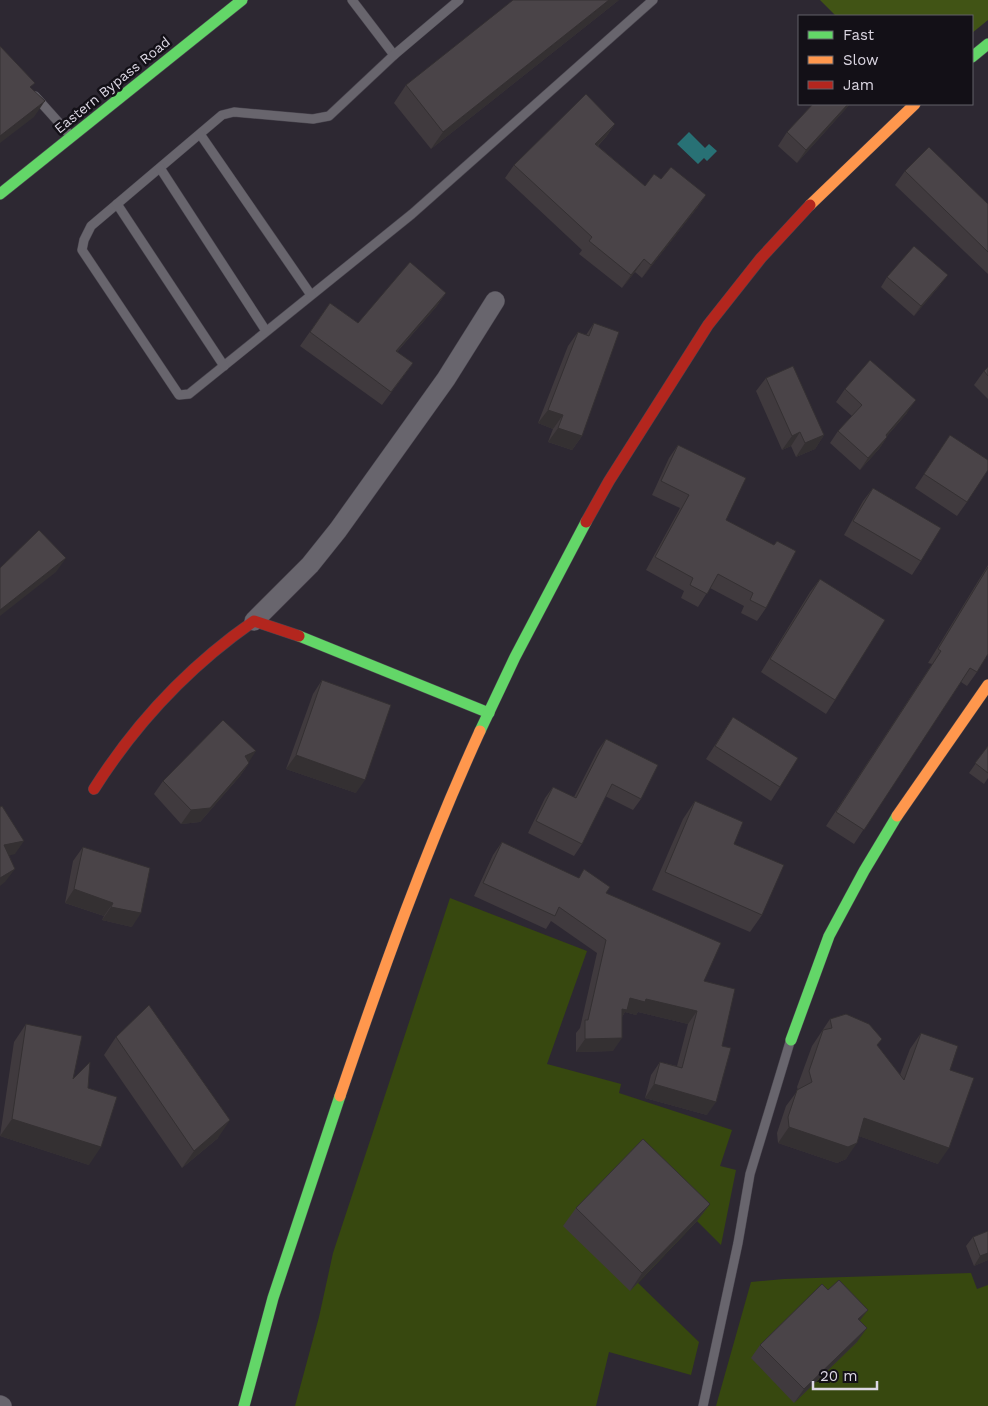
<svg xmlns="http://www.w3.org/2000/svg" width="988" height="1406" font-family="'Work Sans',sans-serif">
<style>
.green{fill:#37480f}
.forest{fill:#415415}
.water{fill:#287175}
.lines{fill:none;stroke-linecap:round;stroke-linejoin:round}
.lane-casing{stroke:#49454e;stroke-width:10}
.street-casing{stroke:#49454e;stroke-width:20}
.fast-casing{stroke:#49454e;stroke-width:12}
.slow-casing{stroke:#49454e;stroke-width:12}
.jam-casing{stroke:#49454e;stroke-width:12}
.lane{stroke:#68656d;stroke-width:9}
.street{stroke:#68656d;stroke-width:19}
.fast{stroke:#63d668;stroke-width:11}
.slow{stroke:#ff974d;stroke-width:11}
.jam{stroke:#b3261e;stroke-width:11}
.wall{fill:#403a3e}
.shaded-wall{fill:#343032}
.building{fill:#4a4448;stroke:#343032}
.labels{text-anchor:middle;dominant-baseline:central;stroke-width:5;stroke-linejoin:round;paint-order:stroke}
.street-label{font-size:14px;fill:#dcd7e3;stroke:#131017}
</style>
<rect width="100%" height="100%" fill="#2d2832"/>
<!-- green -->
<g class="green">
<path d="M450,898L587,951L547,1064L621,1084L619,1093L732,1130L720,1166L736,1170L721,1245L697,1221L638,1283L699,1342L691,1375L609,1352L596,1406H295L319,1317L333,1253Z"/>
<path d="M971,1273L977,1289L988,1285V1406H716L751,1282L784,1279Z"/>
</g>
<!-- forest -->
<path class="forest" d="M820,0H988V20L972,33V16H836Z"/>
<!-- water -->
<path class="water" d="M689,132L705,148L709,144L717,151L707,161L704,158L698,164L677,144Z"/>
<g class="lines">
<!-- lane casing -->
<g class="lane-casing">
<g id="lane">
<path d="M352,0L394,55"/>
<path d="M459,0L394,55L329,116L313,119L234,112L222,115L91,226L84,240L82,250L179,395L189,394L412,214L653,0"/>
<path d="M35,96L70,135"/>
<path d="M200,134L311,295"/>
<path d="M160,168L266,331"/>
<path d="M117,204L224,366"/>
<path d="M703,1406L738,1243L750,1174L790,1042"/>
</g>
</g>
<!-- street casing -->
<g class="street-casing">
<g id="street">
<path d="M254,621L310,565L338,530L446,379L495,301"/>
<path d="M0,1405L2,1406"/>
</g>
</g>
<!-- fast casing -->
<g class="fast-casing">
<g id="fast">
<path d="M972,57L988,44"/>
<path d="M0,194L242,0"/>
<path d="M299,636L489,713"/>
<path d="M480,731L515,657L586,522"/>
<path d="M791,1040L829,936L864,871L897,816"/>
<path d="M244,1406L273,1298L340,1096"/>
</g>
</g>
<!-- slow casing -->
<g class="slow-casing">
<g id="slow">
<path d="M810,205L915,104"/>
<path d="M897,816L988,685"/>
<path d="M340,1096C382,972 426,849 480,731"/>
</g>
</g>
<!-- jam casing -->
<g class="jam-casing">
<g id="jam">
<path d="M586,522L609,481L708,325L761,258L810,205"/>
<path d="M94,789C137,721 188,667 254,621L299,636"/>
</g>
</g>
<!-- lane -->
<use href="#lane" class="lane"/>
<!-- street -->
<use href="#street" class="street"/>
<!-- fast -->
<use href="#fast" class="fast"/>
<!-- slow -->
<use href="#slow" class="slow"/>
<!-- jam -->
<use href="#jam" class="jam"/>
</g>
<!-- wall -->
<g class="wall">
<path d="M619,0L431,149L394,103L406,85Z"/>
<path d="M813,104H850L797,163L778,146L787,132Z"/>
<path d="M615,124L606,137L598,146L645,186L661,179L706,195L697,208L642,278L635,272L622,288L579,254L582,250L505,178L514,165Z"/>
<path d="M905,171L988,204V274L895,185Z"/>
<path d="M887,277L941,284L914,316L881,287Z"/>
<path d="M446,293L436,307L397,352L413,363L382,405L300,346L330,303L358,323Z"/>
<path d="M594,323L582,436L572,450L548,442L553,429L538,423L568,346L578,332L586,335Z"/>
<path d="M988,367V399L974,385L984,371Z"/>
<path d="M766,378L824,435L815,449L796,457L791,446L782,450L756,391Z"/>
<path d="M845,389L907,413L887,436V437L879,449L860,470L830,443L838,431L852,416L836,402Z"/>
<path d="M950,435L967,502L957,516L915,488Z"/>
<path d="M678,445L726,520L766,608L757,621L741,613L744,606L710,588L698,607L681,598L684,591L646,570L680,508L652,495L669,458Z"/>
<path d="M873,488L921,561L912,575L844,535L863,501Z"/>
<path d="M988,565V654L977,672L967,686L961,682L854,844L826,826L932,664L928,663Z"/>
<path d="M820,579L835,700L826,714L761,672L810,592Z"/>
<path d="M322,680L356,793L286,769L313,694Z"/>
<path d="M733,717L780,787L771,801L706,759Z"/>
<path d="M606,739L641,799L633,810L605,796L582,844L574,856L528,833L545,798L553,787L574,797L598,750Z"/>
<path d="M988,746V778L984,784L969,773Z"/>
<path d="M249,762V763L240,776L200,822L181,824L154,794L163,781Z"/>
<path d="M695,801L734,844L762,915L750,932L652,890L683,819Z"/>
<path d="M502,842L606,893L704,981L722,1046L707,1115L645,1098L651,1075L660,1062L677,1066L688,1024L638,1012L636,1015L625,1012L622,1017L613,1051L576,1052V1033L580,1028L597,953L551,921L546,929L474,896L493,855Z"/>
<path d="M83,847L132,927L102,920L104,916L65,903L73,861Z"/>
<path d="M830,1019L877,1046L900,1075L910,1049L921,1033L950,1070L938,1164L859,1136L846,1159L837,1163L778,1143L777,1133L786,1106L798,1090L797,1087L812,1046Z"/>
<path d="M26,1024L73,1079L89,1165L0,1136L14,1042Z"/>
<path d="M116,1037L218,1138L182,1168L104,1055Z"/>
<path d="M710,1204L697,1221L630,1291L563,1226L576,1208Z"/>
<path d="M973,1237L988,1260L974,1266L966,1246Z"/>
<path d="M860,1321L857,1342L794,1403L751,1358L760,1345Z"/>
</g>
<!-- shaded-wall -->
<g class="shaded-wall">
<path d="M609,0H619L431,149L443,132Z"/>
<path d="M45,101L34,117L0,143V136Z"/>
<path d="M848,104H850L797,163L806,150Z"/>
<path d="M615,124L606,137L586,157L595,144Z"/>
<path d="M706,195L697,208L642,278L651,265Z"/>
<path d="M644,259L635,272L622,288L631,275Z"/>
<path d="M948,275L941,284L914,316L921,306Z"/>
<path d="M446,293L436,307L386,364L396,351Z"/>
<path d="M916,400L907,413L877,447L886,435Z"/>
<path d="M548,410L563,415L553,429L538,423Z"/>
<path d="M558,428L582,436L572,450L548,442Z"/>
<path d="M800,432L791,446L782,450L792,436Z"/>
<path d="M824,435L815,449L796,457L805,443Z"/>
<path d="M887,437L879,449L860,470L868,458Z"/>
<path d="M66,558L56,572L0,616V610Z"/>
<path d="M256,751L247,765L245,756Z"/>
<path d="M296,755L365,780L356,793L286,769Z"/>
<path d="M249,763L240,776L200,822L181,824L191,810Z"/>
<path d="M24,841L15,854L0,858L4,845Z"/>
<path d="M15,869L5,882L0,886V878Z"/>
<path d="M74,889L113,903L104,916L65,903Z"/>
<path d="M111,907L141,913L132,927L102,920Z"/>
<path d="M630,998L646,999L697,1011L688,1024L638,1012L636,1015L625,1012L618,1023L613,1022Z"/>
<path d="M622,1038L613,1051L576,1052L585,1039Z"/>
<path d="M654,1084L716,1102L707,1115L645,1098Z"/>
<path d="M864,1118L949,1148L938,1164L853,1134Z"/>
<path d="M12,1119L101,1147L89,1165L0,1136Z"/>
<path d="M230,1120L218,1138L182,1168L194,1151Z"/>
<path d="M789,1127L857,1143L846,1159L837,1163L778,1143Z"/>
<path d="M710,1204L697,1221L630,1291L642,1273Z"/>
<path d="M988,1253V1260L974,1266L980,1256Z"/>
<path d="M868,1310L858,1323V1319Z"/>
<path d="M867,1328L857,1342L794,1403L804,1389Z"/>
</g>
<!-- building -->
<g class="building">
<path d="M513,0H609L443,132L406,85Z"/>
<path d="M0,46L35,83L30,87L45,101L0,136Z"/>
<path d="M586,94L615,124L595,144L645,186L654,174L661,179L671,167L706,195L651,265L644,259L631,275L589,241L592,237L514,165Z"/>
<path d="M813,104H848L806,150L787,132Z"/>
<path d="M929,147L988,204V252L905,171Z"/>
<path d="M914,246L948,275L921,306L887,277Z"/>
<path d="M410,262L446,293L396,351L413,363L391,392L310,332L330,303L358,323Z"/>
<path d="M594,323L619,332L582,436L558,428L563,415L548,410L578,332L589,336Z"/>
<path d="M870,360L916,400L886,435L887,437L868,458L838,431L862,405L845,389Z"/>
<path d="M793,366L824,435L805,443L800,432L792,436L766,378Z"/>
<path d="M988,367V376L984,371Z"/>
<path d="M950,435L988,460V470L967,502L924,474Z"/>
<path d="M678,445L746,478L726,520L774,545L777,541L796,551L766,608L750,600L753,593L718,574L707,594L690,585L693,578L655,557L689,495L661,481Z"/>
<path d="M873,488L941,528L921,561L853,521Z"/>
<path d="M39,530L66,558L0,610V568Z"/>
<path d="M988,567V654L977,672L970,668L864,830L836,812L941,651L938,649Z"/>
<path d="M820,579L885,620L835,700L770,659Z"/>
<path d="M322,680L391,705L365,780L296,755Z"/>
<path d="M733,717L798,758L780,787L715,746Z"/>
<path d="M223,720L256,751L245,756L249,763L210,808L191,810L163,781Z"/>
<path d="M606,739L658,765L641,799L612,784L582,844L536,821L553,787L576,798Z"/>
<path d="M988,746V773L975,763Z"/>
<path d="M695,801L743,822L734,844L784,865L762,915L665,872Z"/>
<path d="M2,806L24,841L4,845L15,869L0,878V807Z"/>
<path d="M502,842L579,878L584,869L610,887L606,893L721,943L704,981L735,989L722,1046L731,1048L716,1102L654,1084L660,1062L682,1068L697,1011L646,999L645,1002L630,998L627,1010L622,1009V1038L585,1039V1020H588L606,940L559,907L555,916L483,883Z"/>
<path d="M83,847L150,868L141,913L111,907L113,903L74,889Z"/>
<path d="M149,1005L230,1120L194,1151L116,1037Z"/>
<path d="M846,1014L869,1024L882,1039L877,1045L904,1080L921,1033L958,1046L950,1070L974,1078L949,1148L864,1118L857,1143L848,1147L789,1127L788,1117L797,1090L812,1082L809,1071L823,1030L832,1028L830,1019Z"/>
<path d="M26,1024L82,1036L73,1079L90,1062L88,1088L117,1097L101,1147L12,1119Z"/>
<path d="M643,1139L710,1204L642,1273L576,1208Z"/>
<path d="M988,1231V1253L980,1256L973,1237Z"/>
<path d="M839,1280L868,1310L858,1319L867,1328L804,1389L760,1345L822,1284L828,1290Z"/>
</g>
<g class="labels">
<!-- street labels -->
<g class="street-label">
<text transform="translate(112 85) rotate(-39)">Eastern Bypass Road</text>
</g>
</g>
<!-- legend -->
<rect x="798" y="15" width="175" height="90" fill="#131017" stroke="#636069"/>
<rect x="808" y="31" width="25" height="8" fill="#63d668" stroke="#636069"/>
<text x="843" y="40" font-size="15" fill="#dcd7e3">Fast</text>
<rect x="808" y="56" width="25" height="8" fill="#ff974d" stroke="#636069"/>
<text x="843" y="65" font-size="15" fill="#dcd7e3">Slow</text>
<rect x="808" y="81" width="25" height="8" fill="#b3261e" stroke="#636069"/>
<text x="843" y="90" font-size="15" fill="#dcd7e3">Jam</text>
<!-- scale -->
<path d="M813 1381v8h64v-8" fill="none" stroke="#dcd7e3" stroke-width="2.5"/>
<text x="820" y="1381" font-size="15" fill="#dcd7e3" stroke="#131017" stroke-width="4" paint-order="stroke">20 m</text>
</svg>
